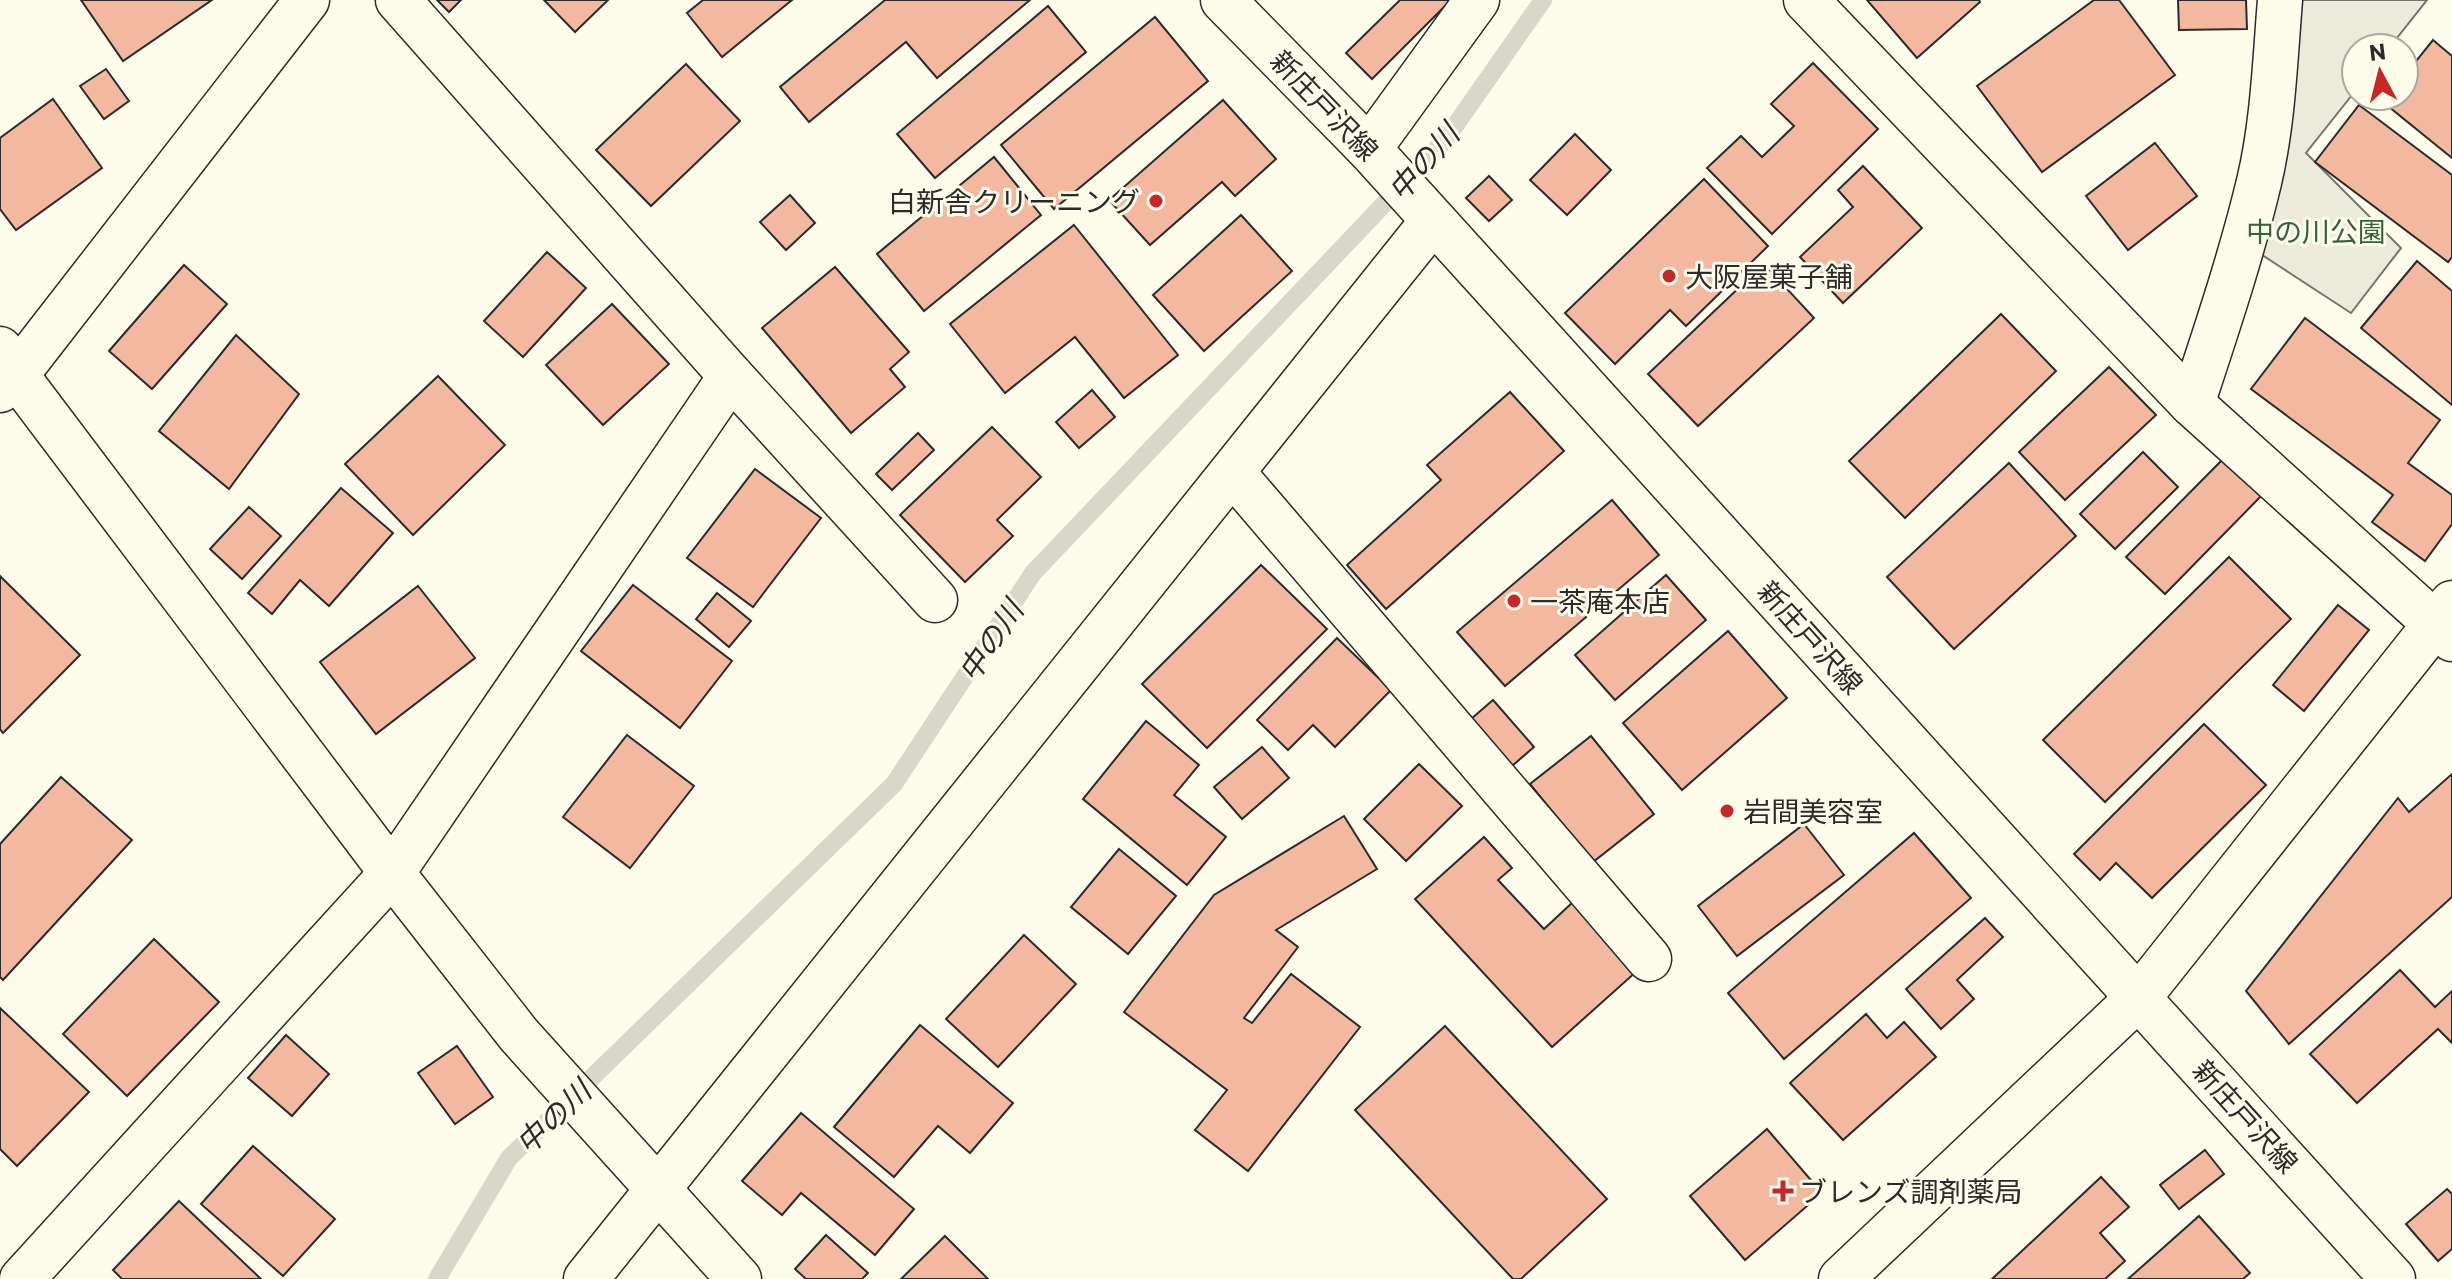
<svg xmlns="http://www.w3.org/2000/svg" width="2452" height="1279" font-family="Commissioner,'Noto Sans JP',sans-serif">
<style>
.green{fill:#ecebdb;stroke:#74746e;stroke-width:2}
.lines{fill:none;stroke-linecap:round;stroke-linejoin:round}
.stream{stroke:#d8d7c9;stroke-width:18}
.building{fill:#f2b8a0;stroke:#2b2b2b;stroke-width:2}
.minor-casing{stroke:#2b2b2b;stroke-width:47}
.tertiary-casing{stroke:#2b2b2b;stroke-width:47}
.primary-casing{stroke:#2b2b2b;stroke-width:47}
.minor{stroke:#fdfbea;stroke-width:44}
.tertiary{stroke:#fdfbea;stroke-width:44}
.primary{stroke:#fdfbea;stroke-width:44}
.poi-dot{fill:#c62828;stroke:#fdfbea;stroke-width:3}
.labels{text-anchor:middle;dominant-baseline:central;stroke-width:6;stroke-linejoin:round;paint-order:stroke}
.street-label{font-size:28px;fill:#2b2b2b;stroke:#fdfbea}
.poi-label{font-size:28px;fill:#2b2b2b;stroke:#fdfbea;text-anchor:start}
.park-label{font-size:28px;fill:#34623c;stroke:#fdfbea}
.water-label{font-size:30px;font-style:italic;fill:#2b2b2b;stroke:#fdfbea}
</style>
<rect width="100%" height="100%" fill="#fdfbea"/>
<!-- green -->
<path class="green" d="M2295,0H2427L2389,48H2356V90L2306,153L2401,248L2351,313L2256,251Z"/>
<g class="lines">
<!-- stream -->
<path class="stream" d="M437,1279L509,1158L894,784L1033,573L1445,140L1543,0"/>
</g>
<!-- building -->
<g class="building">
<path d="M81,0H212L123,61Z"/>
<path d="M437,0H461L449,12Z"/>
<path d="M544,0H608L575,32Z"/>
<path d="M703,0H792L722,57L687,13Z"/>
<path d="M885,0H1030L937,78L906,42L809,122L780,87Z"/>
<path d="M1400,0H1451L1372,79L1346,53Z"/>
<path d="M1867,0H1979L1980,2L1917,58Z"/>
<path d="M2094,0H2119L2175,75L2042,172L1977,86Z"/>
<path d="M2178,0H2246L2247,29L2179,30Z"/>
<path d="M1048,6L1086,52L935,178L897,134Z"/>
<path d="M1155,17L1208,81L1054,209L1001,145Z"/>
<path d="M2433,40L2452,56V158L2383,102L2388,96H2404V76Z"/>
<path d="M1813,63L1878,129L1772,234L1707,168L1741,136L1762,157L1794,126L1771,104Z"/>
<path d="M686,64L740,121L651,206L596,150Z"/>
<path d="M106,69L129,101L104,119L80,86Z"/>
<path d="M53,99L102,168L16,230L0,209V138Z"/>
<path d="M1223,100L1276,159L1235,196L1222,182L1150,245L1109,200Z"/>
<path d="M2359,105L2452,175V257L2448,262L2315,162Z"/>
<path d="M1575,134L1611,170L1567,215L1530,180Z"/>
<path d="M2155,143L2197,196L2128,250L2086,196Z"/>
<path d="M994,157L1041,215L924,311L877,254Z"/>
<path d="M1863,166L1922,228L1843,303L1800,257L1853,207L1838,190Z"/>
<path d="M1489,176L1512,200L1489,221L1466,198Z"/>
<path d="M1704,179L1768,246L1686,326L1670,310L1615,364L1565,313Z"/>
<path d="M790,195L815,223L786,250L760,222Z"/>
<path d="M1241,215L1292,271L1204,351L1153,295Z"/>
<path d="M1074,225L1178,355L1124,398L1075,337L1005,393L950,324Z"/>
<path d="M547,252L586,288L523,357L484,321Z"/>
<path d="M2417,261L2452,291V405L2361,328Z"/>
<path d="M1764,264L1814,318L1698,426L1648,374Z"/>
<path d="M184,265L227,304L152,389L109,351Z"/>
<path d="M835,267L909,352L890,369L905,387L851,433L762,328Z"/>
<path d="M612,304L669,364L603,425L546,365Z"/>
<path d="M2001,314L2056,371L1905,518L1849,461Z"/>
<path d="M2305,318L2440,420L2408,463L2452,495V524L2425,561L2372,522L2393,495L2251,389Z"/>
<path d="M236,335L299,394L229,489L159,431Z"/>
<path d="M2109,367L2156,415L2065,500L2019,452Z"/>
<path d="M438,376L505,445L413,535L345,464Z"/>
<path d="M1092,390L1115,417L1079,448L1056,422Z"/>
<path d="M1510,392L1564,451L1386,609L1347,565L1441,480L1427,465Z"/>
<path d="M992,427L1041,477L997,520L1013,536L965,582L900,515Z"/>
<path d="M918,433L934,450L892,490L876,474Z"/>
<path d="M2143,452L2178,487L2115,549L2080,514Z"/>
<path d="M2229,453L2267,490L2165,594L2126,557Z"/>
<path d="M2009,463L2076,536L1954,649L1887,577Z"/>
<path d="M755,469L821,518L753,607L687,558Z"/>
<path d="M341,488L393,533L329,606L300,580L272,614L248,593Z"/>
<path d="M1612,500L1659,555L1505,686L1457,632Z"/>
<path d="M249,507L281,536L242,579L210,549Z"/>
<path d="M2229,557L2291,619L2105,802L2043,740Z"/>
<path d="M1261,565L1327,629L1207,748L1142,684Z"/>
<path d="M1666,575L1706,620L1615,700L1575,655Z"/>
<path d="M0,576L80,655L3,733L0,729Z"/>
<path d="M633,585L732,661L680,728L581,651Z"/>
<path d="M418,586L475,658L376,734L320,662Z"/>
<path d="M717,593L751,621L729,647L696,619Z"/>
<path d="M2338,605L2369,630L2304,711L2273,685Z"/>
<path d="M1728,631L1787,698L1682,790L1623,723Z"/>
<path d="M1337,638L1391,690L1335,747L1313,725L1288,750L1257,720Z"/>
<path d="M1493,700L1534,747L1512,766L1471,719Z"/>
<path d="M1146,721L1199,765L1174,795L1226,837L1187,885L1083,799Z"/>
<path d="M2204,724L2266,785L2152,898L2116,863L2100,880L2074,854Z"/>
<path d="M627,735L694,786L630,868L563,817Z"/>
<path d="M1591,736L1654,814L1593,862L1530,784Z"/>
<path d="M1262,747L1289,778L1242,819L1214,787Z"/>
<path d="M1419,764L1462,806L1406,861L1364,819Z"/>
<path d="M2452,774V897L2289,1044L2246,991L2398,798L2409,812Z"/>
<path d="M61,777L132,840L3,980L0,977V844Z"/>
<path d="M1344,816L1377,869L1276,930L1298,947L1244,1018L1252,1023L1291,974L1360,1027L1248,1171L1195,1130L1227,1090L1124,1012L1214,895Z"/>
<path d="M1804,824L1844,875L1737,956L1698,906Z"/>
<path d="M1914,833L1971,898L1784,1059L1728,993Z"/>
<path d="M1484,837L1512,868L1498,880L1544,929L1573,902L1637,971L1552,1047L1415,899Z"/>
<path d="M1119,849L1176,896L1128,954L1071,907Z"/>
<path d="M1985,918L2003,937L1957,980L1974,999L1941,1029L1906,989Z"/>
<path d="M1024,935L1076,984L998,1067L946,1019Z"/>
<path d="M154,939L219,1002L127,1096L63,1034Z"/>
<path d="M2400,970L2435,1007L2452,991V1043L2438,1029L2357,1103L2310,1054Z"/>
<path d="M0,1008L89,1092L17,1166L0,1149Z"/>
<path d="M1866,1014L1887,1038L1904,1022L1936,1057L1843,1140L1790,1083Z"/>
<path d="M920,1025L1013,1103L970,1153L938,1126L894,1177L834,1127Z"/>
<path d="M1445,1026L1607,1199L1521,1279H1513L1355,1110Z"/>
<path d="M286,1035L329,1074L292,1116L248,1078Z"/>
<path d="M457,1046L493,1097L455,1124L418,1073Z"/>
<path d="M801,1113L914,1209L875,1255L801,1193L782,1215L742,1181Z"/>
<path d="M1767,1129L1822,1193L1745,1260L1690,1196Z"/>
<path d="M253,1146L335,1219L283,1276L201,1204Z"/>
<path d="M2205,1150L2224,1174L2179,1209L2160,1185Z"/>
<path d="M2101,1177L2129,1207L2100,1233L2125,1261L2105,1279H1992Z"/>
<path d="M2447,1189L2452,1194V1249L2438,1261L2406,1224Z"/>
<path d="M179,1201L261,1279H122L113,1270Z"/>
<path d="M2199,1216L2250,1273L2243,1279H2128Z"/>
<path d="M826,1235L868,1273L862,1279H806L795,1269Z"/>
<path d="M945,1236L988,1279H901Z"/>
</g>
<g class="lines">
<!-- minor casing -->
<g class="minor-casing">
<g id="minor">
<path d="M398,0L731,376L935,600"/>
<path d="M1806,0L2192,404L2452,639"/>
<path d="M1369,149L1477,0"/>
<path d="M0,349L16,375L392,873L519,1035L739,1279"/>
<path d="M0,390L16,375L307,0"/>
<path d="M2192,404C2216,331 2241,257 2259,182C2273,123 2275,61 2280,0"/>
<path d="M1233,473L1649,959"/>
<path d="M22,1279L392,873L731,376"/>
<path d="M586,1279L1432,222"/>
</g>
</g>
<!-- tertiary casing -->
<g class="tertiary-casing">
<path id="tertiary" d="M1841,1279L2139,997L2452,603"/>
</g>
<!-- primary casing -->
<g class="primary-casing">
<path id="primary" d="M1223,0L1369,149L2393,1279"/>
</g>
<!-- minor -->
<use href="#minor" class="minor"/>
<!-- tertiary -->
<use href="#tertiary" class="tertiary"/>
<!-- primary -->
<use href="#primary" class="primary"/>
</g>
<!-- markers -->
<g class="poi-dot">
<circle cx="1156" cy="201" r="8"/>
<circle cx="1669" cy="276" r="8"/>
<circle cx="1514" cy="601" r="8"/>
<circle cx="1727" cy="811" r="8"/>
<path d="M1779 1179h8v8h8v8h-8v8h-8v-8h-8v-8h8z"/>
</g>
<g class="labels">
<!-- street labels -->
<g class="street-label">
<text transform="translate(1325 105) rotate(46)">新庄戸沢線</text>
<text transform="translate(1811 637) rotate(48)">新庄戸沢線</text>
<text transform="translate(2246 1116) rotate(48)">新庄戸沢線</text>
</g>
<!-- poi labels -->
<g class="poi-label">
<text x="1140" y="201" text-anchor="end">白新舎クリーニング</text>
<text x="1685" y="276">大阪屋菓子舗</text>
<text x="1530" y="601">一茶庵本店</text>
<text x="1743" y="811">岩間美容室</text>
<text x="1799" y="1191">ブレンズ調剤薬局</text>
</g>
<!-- park labels -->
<g class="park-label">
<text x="2316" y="231">中の川公園</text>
</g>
<!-- water labels -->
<g class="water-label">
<text transform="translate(1422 161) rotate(-49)">中の川</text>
<text transform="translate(989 640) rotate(-56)">中の川</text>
<text transform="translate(552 1116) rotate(-44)">中の川</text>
</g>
</g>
<!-- north arrow -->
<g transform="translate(2380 72) rotate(353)"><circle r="38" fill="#fdfbea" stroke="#a9a89e" stroke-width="2"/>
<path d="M0-6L14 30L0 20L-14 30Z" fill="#c62828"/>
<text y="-12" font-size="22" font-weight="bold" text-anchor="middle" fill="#2b2b2b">N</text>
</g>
</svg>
